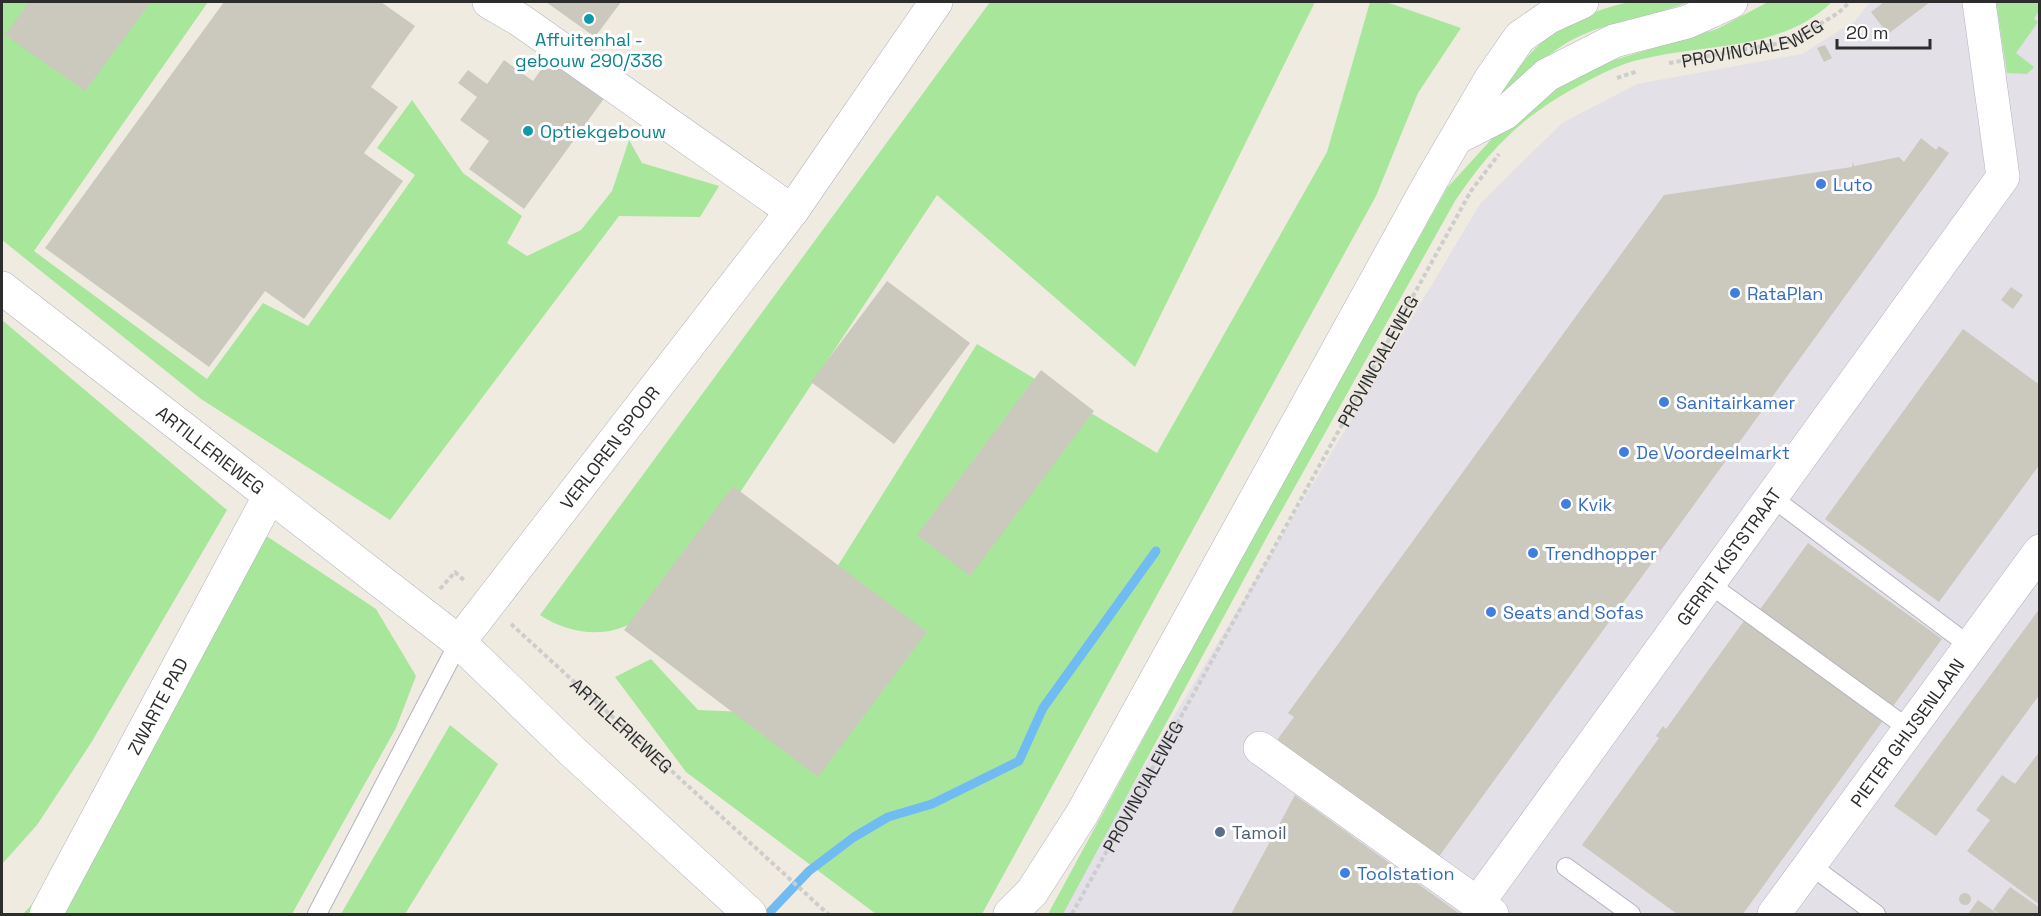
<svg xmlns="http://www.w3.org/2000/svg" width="2041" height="916" font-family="'Space Grotesk',sans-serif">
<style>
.industrial{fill:#e3e0e8}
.green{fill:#a8e69b}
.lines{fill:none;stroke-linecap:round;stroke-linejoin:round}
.stream{stroke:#71bbf3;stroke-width:9}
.building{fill:#cbc9be}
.lane-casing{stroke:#b3b3c1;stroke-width:20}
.street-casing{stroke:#b3b3c1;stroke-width:34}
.secondary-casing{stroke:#b3b3c1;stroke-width:34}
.path{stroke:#cdcdcd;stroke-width:4;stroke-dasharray:4.5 3;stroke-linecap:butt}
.lane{stroke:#fff;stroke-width:18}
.street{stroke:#fff;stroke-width:33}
.secondary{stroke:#fff;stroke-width:33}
.culture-dot{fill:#0f9aa8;stroke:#fff;stroke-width:2}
.shop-dot{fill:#3f7fe0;stroke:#fff;stroke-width:2}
.service-dot{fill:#5c6f8a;stroke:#fff;stroke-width:2}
.labels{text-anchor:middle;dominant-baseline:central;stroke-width:6;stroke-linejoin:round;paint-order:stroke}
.culture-label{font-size:18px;fill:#0d838f;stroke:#fff}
.street-label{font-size:18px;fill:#2d2d2d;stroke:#fff}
.shop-label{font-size:18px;fill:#366cbe;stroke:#fff;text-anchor:start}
.service-label{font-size:18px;fill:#4e5e75;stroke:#fff;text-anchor:start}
</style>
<rect width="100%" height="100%" fill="#efebe0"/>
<!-- industrial -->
<path class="industrial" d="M1870,2H2039V914H1056L1480,204L1562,123L1637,84L1802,54L1855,21Z"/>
<!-- green -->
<g class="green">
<path d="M2,2H208L34,251L207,379L263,303L308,326L415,175L377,148L412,100L463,173L522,216L507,243L527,256L581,230L612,191L629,140L642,163L719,186L700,217L619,216L390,520L201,399L2,240Z"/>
<path d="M990,2H1315L1135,367L937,195L678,586C663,598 647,614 630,624C601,639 565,632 540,615Z"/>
<path d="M1370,2H1386L1461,28L1418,93L1376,196L982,914H876L686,772L615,677L651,659L698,710L746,712L977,344L1157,453L1327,152Z"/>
<path d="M1629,2H1689C1654,16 1616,20 1582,35C1551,48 1526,77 1501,98V93C1535,39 1566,17 1629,2Z"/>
<path d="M1768,2H1832C1780,52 1703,43 1638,60C1620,64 1601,74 1584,83C1526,113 1491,147 1455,201L1269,533L1063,914H1048L1286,476L1447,188L1510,119L1550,91L1594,66L1717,29Z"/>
<path d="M1996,2H2039V11L2034,19L2038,22L2016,53L2034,67L2027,74L2007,73Z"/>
<path d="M2,320L227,510L91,743L37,825L2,864Z"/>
<path d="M265,535L376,609L416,676L396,728L292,914H23L60,874Z"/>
<path d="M450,725L498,764L405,914H341Z"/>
</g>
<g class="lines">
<!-- stream -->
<path class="stream" d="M768,914L809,871L854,837L888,817L932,804L1019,761L1043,708L1156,551"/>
</g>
<!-- building -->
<g class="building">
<path d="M29,2H151L85,91L5,35Z"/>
<path d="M224,2H381L415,26L371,87L398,107L364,153L403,181L304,319L265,291L209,367L45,248Z"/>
<path d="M546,2H621L595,37Z"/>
<path d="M1884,2H1930L1888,34L1871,12Z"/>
<path d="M1825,45L1832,58L1824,62L1817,48Z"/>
<path d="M553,53L608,93L524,209L469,169L489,141L460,120L477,97L458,83L468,70L487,84L504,60L533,81Z"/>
<path d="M1921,138L1936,150L1939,146L1949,153L1435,862L1277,740L1294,717L1288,713L1664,195L1852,167L1853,161L1854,166L1899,157L1904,162Z"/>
<path d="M887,281L970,343L894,444L811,382Z"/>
<path d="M2011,287L2023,295L2013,309L2001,300Z"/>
<path d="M1963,329L2040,385V464L1939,602L1825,519Z"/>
<path d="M1041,370L1094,411L970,576L917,535Z"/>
<path d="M733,486L927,632L818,777L624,630Z"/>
<path d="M1808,543L1942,639L1891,709L1758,612Z"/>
<path d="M2040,608V694L1936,836L1894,806Z"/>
<path d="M1746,618L1884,719L1743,914H1677L1582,845L1659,738L1656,736L1663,726L1666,729Z"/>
<path d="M2040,751V905L1967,851L1990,820L1976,810L2002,775L2015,784Z"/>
<path d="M1295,795L1316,810L1460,914H1231Z"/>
<path d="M2010,887L2040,908V914H2000L1993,910Z"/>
<circle cx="1965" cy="899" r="6"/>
<path d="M1978,900L1998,914H1968Z"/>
</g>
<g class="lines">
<!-- lane casing -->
<g class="lane-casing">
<g id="lane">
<path d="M1770,496L1970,646"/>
<path d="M1708,583L1909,729"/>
<path d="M1810,865L1876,914"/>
<path d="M1566,867L1631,914"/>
<path d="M317,914L459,642"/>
</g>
</g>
<!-- street casing -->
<g class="street-casing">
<g id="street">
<path d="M489,2L520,20L792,211"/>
<path id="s4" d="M2,288L459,642L572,751L750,914"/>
<path id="s5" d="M459,642L792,211L936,2"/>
<path d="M1260,748L1492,914"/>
<path id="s6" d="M1477,904L2003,177L1979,2"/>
<path id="s7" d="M46,914L269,497"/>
<path id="s8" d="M1774,914L2040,551"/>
</g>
</g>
<!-- secondary casing -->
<g class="secondary-casing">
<g id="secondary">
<path d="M1458,137L1505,113L1547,75L1614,41L1687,22L1731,2"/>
<path d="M1010,914L1032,892L1082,814L1431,181L1490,80L1520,37L1549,17L1582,2"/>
</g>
</g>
<!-- path -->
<g class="path">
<path id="s1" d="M1669,63L1792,41L1838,13L1850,2"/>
<path d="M1617,78L1638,71"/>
<path d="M440,589L455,572L466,582"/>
<path id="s2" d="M511,624L828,914"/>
<path id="s3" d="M1072,914L1471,191L1499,154"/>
</g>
<!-- lane -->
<use href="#lane" class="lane"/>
<!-- street -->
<use href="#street" class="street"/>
<!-- secondary -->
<use href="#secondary" class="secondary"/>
</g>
<!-- markers -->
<g class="culture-dot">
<circle cx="589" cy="19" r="6"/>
<circle cx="528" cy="131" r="6"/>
</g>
<g class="shop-dot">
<circle cx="1821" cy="184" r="6"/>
<circle cx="1735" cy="293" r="6"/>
<circle cx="1664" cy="402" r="6"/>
<circle cx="1624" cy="452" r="6"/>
<circle cx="1566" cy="504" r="6"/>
<circle cx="1533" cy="553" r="6"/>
<circle cx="1491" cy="612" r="6"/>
<circle cx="1345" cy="873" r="6"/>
</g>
<circle class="service-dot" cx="1220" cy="832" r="6"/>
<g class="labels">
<!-- culture labels -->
<g class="culture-label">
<text x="589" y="39">Affuitenhal -<tspan x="589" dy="21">gebouw 290/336</tspan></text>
<text x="540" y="131" text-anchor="start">Optiekgebouw</text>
</g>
<!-- street labels -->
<g class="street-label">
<text stroke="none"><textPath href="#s1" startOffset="86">PROVINCIALEWEG</textPath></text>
<text stroke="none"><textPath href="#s3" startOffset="632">PROVINCIALEWEG</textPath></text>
<text stroke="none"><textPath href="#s5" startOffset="246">VERLOREN SPOOR</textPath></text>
<text stroke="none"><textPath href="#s4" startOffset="264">ARTILLERIEWEG</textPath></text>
<text stroke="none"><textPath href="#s6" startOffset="429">GERRIT KISTSTRAAT</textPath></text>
<text stroke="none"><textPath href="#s7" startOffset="236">ZWARTE PAD</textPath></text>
<text stroke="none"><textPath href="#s2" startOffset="150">ARTILLERIEWEG</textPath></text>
<text stroke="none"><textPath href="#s8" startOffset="225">PIETER GHIJSENLAAN</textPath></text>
<text stroke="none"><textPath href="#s3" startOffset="146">PROVINCIALEWEG</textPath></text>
</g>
<!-- shop labels -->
<g class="shop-label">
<text x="1833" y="184">Luto</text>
<text x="1747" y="293">RataPlan</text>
<text x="1676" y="402">Sanitairkamer</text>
<text x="1636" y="452">De Voordeelmarkt</text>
<text x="1578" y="504">Kvik</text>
<text x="1545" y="553">Trendhopper</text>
<text x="1503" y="612">Seats and Sofas</text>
<text x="1357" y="873">Toolstation</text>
</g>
<!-- service labels -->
<g class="service-label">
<text x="1232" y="832">Tamoil</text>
</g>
</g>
<!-- border -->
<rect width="2041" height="916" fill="none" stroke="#2d2d2d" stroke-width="6"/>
<!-- scale -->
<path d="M1837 39v9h93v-9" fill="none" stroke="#2d2d2d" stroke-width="3"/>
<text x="1846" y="39" font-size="18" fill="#2d2d2d" stroke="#ffffff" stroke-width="4.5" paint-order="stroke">20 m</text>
</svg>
